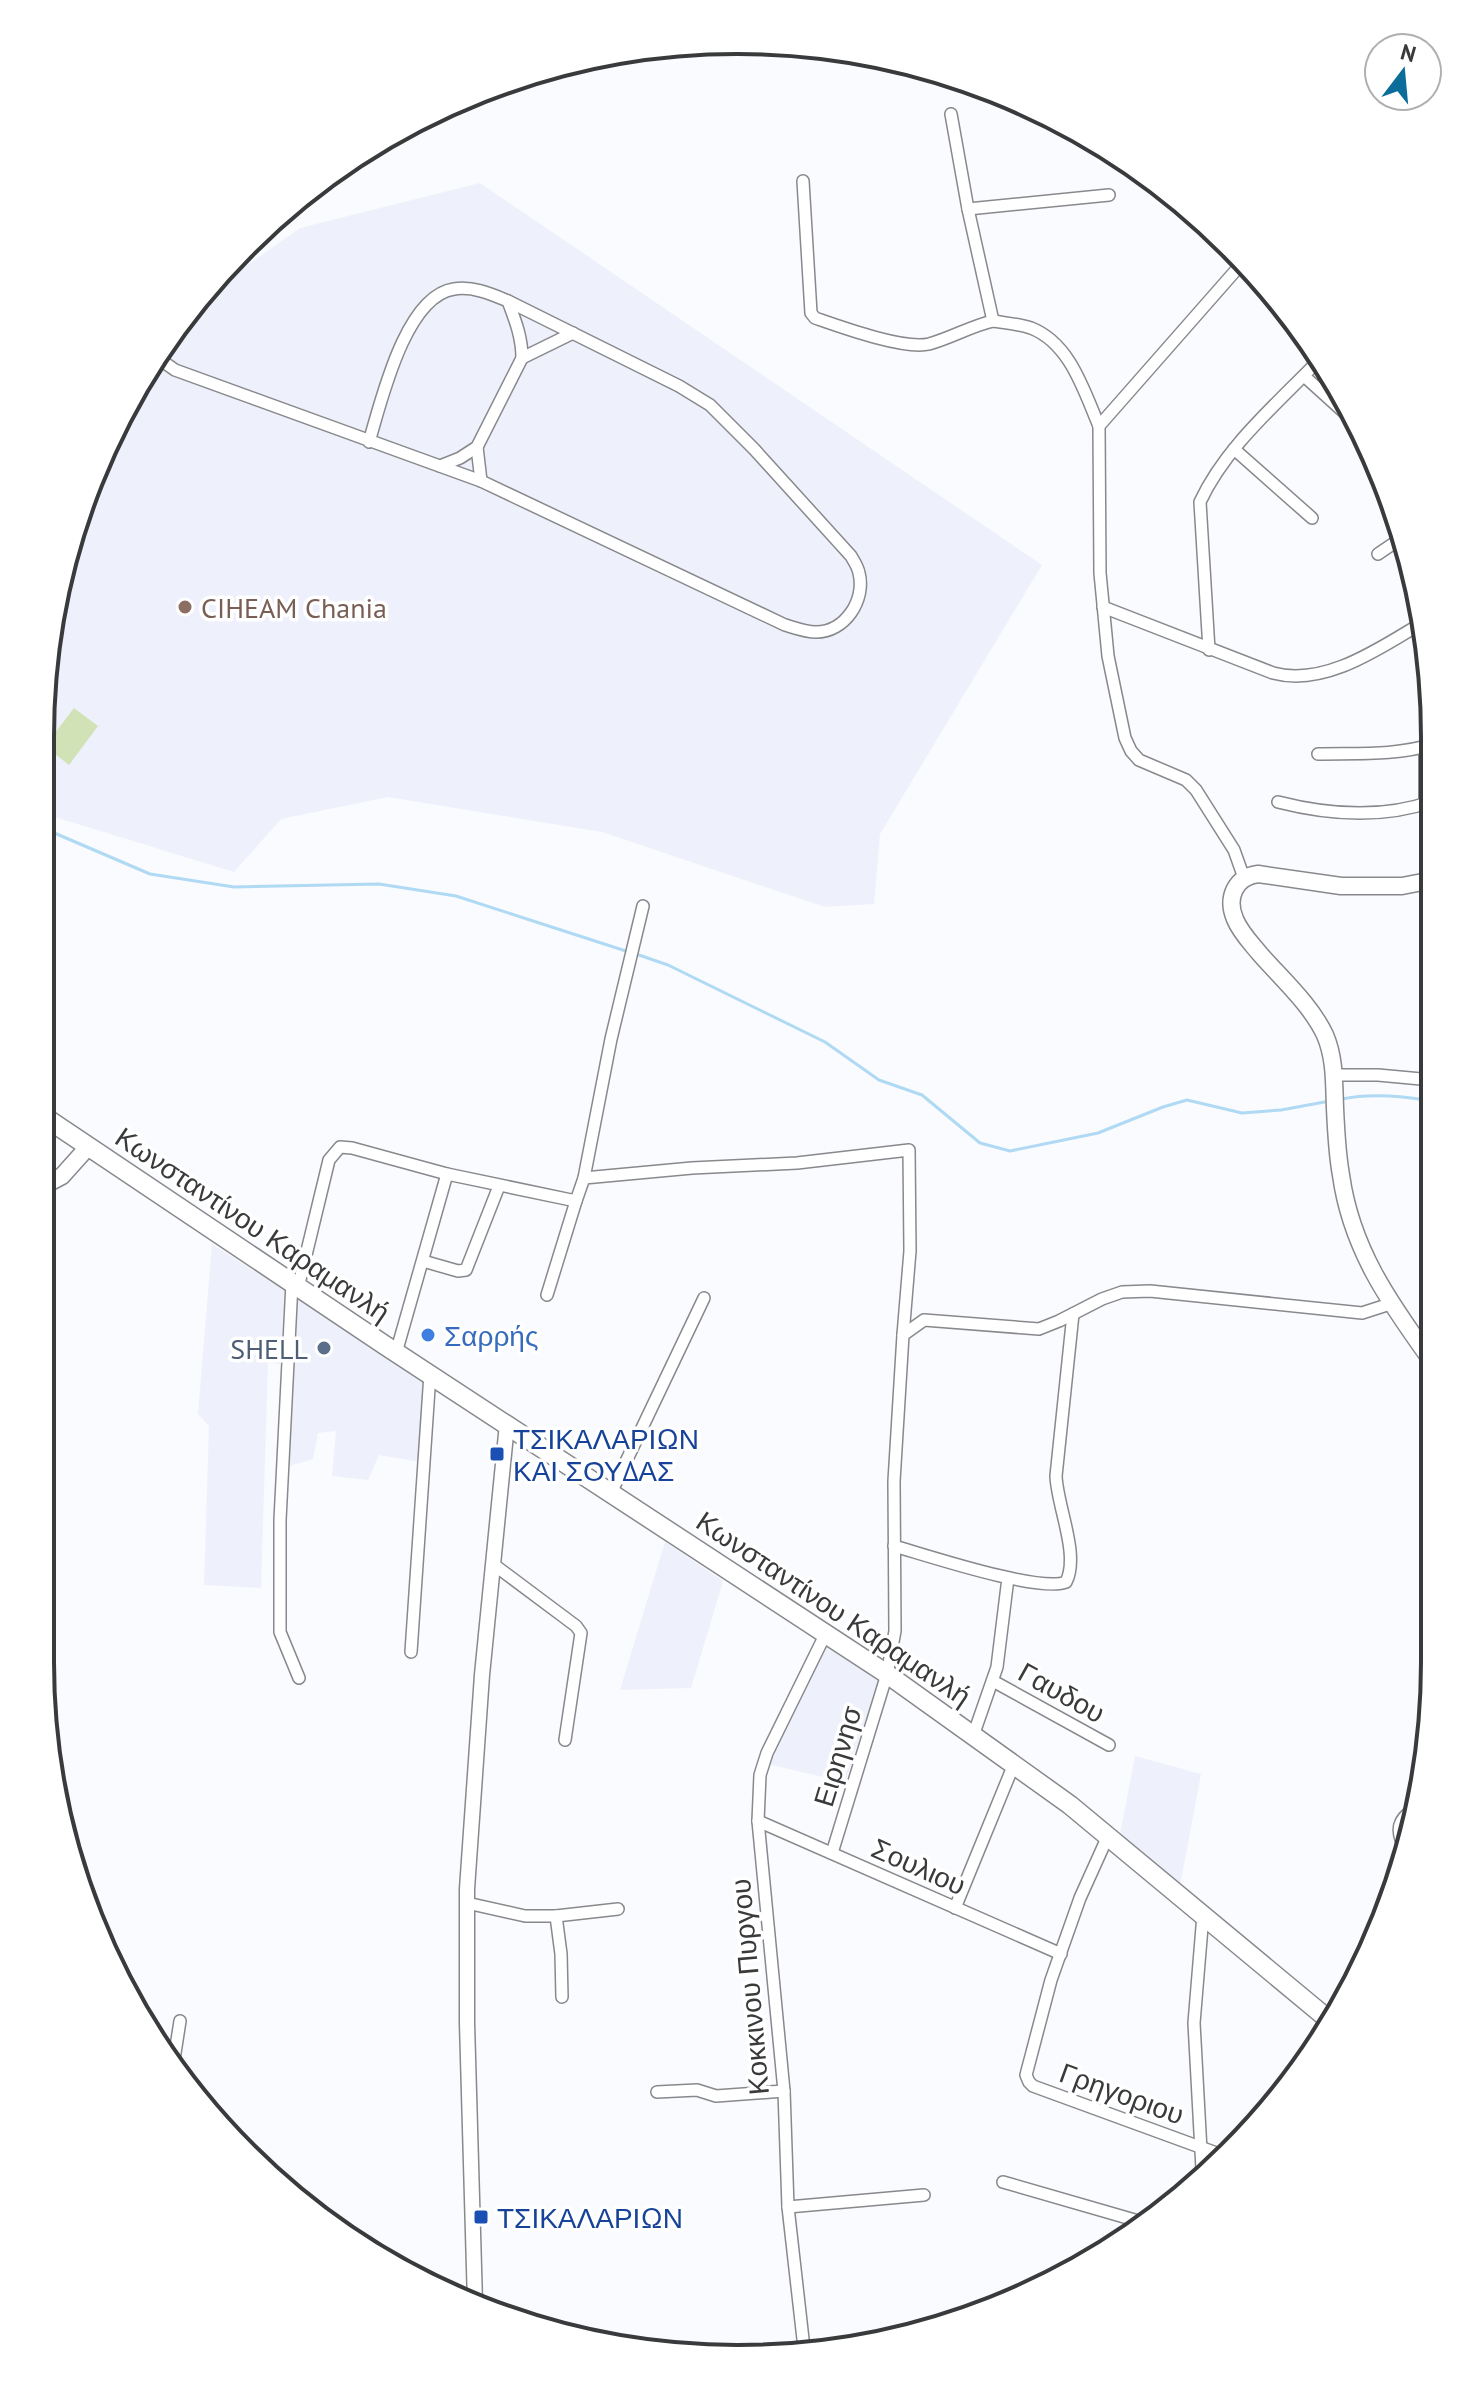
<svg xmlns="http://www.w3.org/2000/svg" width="1475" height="2399" font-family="'PT Sans',sans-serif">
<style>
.built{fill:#eef1fb}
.green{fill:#d2e2b7}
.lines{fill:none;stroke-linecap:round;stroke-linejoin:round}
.stream{stroke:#b0d9f4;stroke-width:3}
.minor-casing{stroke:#88898c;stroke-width:14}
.tertiary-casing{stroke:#88898c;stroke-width:17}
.secondary-casing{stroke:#88898c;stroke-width:19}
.primary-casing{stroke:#88898c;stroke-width:21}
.minor{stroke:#fff;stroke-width:11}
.tertiary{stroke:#fff;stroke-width:14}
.secondary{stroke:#fff;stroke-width:16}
.primary{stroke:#fff;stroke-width:18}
.education-dot{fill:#8d6e63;stroke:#fff;stroke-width:3}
.shop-dot{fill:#3f7fe0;stroke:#fff;stroke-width:3}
.service-dot{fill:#5c6f8a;stroke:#fff;stroke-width:3}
.transit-dot{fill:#1a4fb4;stroke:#fff;stroke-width:3}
.labels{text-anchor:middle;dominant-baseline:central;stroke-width:7;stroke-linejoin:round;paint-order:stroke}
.education-label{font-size:28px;fill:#785e54;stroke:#fff;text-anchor:start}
.street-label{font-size:28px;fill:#393a3b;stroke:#fff}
.shop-label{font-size:28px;fill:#366cbe;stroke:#fff;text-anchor:start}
.service-label{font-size:28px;fill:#4e5e75;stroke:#fff;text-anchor:end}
.transit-label{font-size:28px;fill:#164399;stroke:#fff;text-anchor:start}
.rim{fill:none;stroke:#393a3b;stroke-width:4}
</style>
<rect width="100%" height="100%" fill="#fafbfe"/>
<!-- built -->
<g class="built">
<path d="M480,183L1042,565L880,834L874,904L825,907L602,832L388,797L281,819L234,872L45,814L46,647L93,471L184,313L192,304L300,228Z"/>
<path d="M212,1244L285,1291L280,1364L268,1363L261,1588L204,1585L209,1426L198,1414Z"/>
<path d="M297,1291L427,1381L420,1462L379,1455L368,1480L332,1476L336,1431L318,1433L313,1459L286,1467Z"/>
<path d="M665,1542L723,1581L691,1688L620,1690Z"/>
<path d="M822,1641L878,1681L845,1782L767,1764Z"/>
<path d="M1135,1756L1201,1774L1180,1886L1120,1835Z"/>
</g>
<!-- green -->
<path class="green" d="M74,708L98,726L69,765L45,746Z"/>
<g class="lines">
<!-- stream -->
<g class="stream">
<path d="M45,829L150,874L234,887L379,884L456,896L629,952"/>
<path d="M636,954L668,965L825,1042L879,1080L922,1095L980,1143L1010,1151L1098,1133L1163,1107L1187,1100L1242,1113L1281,1110L1330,1101"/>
<path d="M1342,1099C1370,1093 1403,1096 1432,1101"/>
</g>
<!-- minor casing -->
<g class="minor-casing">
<g id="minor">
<path d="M951,114L968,209L993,321C1006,323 1019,324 1031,328C1070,343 1084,391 1099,426"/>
<path d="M803,181L811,313L815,318C841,327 904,350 929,344C951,338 971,326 993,321"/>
<path d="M968,209L1109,195"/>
<path d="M1244,261L1099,426L1100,573L1108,656L1125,738L1131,751L1139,760L1186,780L1196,790L1234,850L1244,878"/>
<path d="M158,358L175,370L481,481L785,625C795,628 806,632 816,632C845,632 866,600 859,573C858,567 854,561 851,556L754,449L710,405L679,386L508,301C491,294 473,286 454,289C405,296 381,402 369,442"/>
<path d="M522,358L573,333"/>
<path d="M1304,376L1356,423"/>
<path d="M477,447L481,481"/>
<path d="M1234,449L1312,518"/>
<path d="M440,466L460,458L477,447L522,358C522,337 515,320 508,301"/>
<path d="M1378,554L1403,537"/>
<path d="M1103,607L1273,673C1325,687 1380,648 1422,623"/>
<path d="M1209,650L1200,502C1226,446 1278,403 1320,359"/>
<path d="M1425,747V804"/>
<path d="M1318,754C1356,753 1397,756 1433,744"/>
<path d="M1278,802C1329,815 1383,819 1433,801"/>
<path d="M1334,1075H1378L1432,1080"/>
<path d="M584,1178L611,1039L643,906"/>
<path d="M423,1261L458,1271L466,1270L499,1186"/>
<path d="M292,1283L280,1520V1632L299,1678"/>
<path d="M298,1288L329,1160L340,1147L352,1148L447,1174L576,1201L584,1178L692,1168L797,1163L909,1150L910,1251L903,1335"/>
<path d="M547,1295L576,1201"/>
<path d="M396,1353L447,1174"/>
<path d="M611,1493L704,1298"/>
<path d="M894,1546C926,1555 1040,1593 1066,1582C1080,1555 1057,1506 1056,1476L1073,1314"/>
<path d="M493,1564L576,1626L581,1633L565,1740"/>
<path d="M411,1652L430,1374"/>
<path d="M993,1681L1109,1745"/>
<path d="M973,1736L997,1667L1008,1578"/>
<path d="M758,1821L1061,1954"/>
<path d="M1108,1836L1080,1898L1051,1980L1026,2075L1029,2082L1033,2086L1219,2154"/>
<path d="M1404,1847C1396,1830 1397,1820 1414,1809"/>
<path d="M832,1853L887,1674L895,1631L894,1481L903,1335L924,1320L1039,1329L1059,1321L1102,1299L1122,1292L1150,1291L1362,1313L1390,1304"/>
<path d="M467,1903L525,1916H556L618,1909"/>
<path d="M955,1908L1014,1764"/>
<path d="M556,1916L561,1954L562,1997"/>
<path d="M173,2066L180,2021"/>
<path d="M657,2092L697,2090L716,2096L784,2091"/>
<path d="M1202,2169L1194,2023L1203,1915"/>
<path d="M1003,2182L1145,2223"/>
<path d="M788,2207L924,2195"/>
<path d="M804,2348L788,2207L784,2091L758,1821L760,1775L767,1753L825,1635"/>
</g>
</g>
<!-- tertiary casing -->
<g class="tertiary-casing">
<path id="tertiary" d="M475,2303L467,2023V1889L482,1675L507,1424"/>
</g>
<!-- secondary casing -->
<g class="secondary-casing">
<g id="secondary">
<path d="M43,1186L62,1176L88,1147"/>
<path d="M1431,1360C1389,1302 1351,1248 1341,1175C1337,1153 1336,1130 1335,1108C1334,1083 1335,1058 1325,1035C1311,1005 1282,979 1260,954C1251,943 1240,932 1235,919C1226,898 1235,877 1258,874L1341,886H1402L1433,880"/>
</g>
</g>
<!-- primary casing -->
<g class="primary-casing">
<path id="primary" d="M43,1116L386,1346L887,1674L1070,1805L1329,2020"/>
</g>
<!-- minor -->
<use href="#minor" class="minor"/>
<!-- tertiary -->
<use href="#tertiary" class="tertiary"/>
<!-- secondary -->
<use href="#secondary" class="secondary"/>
<!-- primary -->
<use href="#primary" class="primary"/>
</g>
<!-- markers -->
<circle class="education-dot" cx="185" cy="607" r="8"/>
<circle class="shop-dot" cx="428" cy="1335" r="8"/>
<circle class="service-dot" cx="324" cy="1348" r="8"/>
<g class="transit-dot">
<rect x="489" y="1446" width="16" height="16" rx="4"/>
<rect x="473" y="2209" width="16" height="16" rx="4"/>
</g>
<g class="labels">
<!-- education labels -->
<g class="education-label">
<text x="201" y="607">CIHEAM Chania</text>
</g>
<!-- street labels -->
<g class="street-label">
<text transform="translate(253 1224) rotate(34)">Κωνσταντίνου Καραμανλή</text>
<text transform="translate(834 1608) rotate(34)">Κωνσταντίνου Καραμανλή</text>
<text transform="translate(1062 1692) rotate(29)">Γαυδου</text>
<text transform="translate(837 1756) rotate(-73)">Ειρηνησ</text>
<text transform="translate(919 1866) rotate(24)">Σουλιου</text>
<text transform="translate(749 1987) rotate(-95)">Κοκκινου Πυργου</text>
<text transform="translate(1122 2093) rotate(20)">Γρηγοριου</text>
</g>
<!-- shop labels -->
<g class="shop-label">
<text x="444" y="1335">Σαρρής</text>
</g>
<!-- service labels -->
<g class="service-label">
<text x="308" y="1348">SHELL</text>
</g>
<!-- transit labels -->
<g class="transit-label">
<text x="513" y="1438">ΤΣΙΚΑΛΑΡΙΩΝ<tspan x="513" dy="32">ΚΑΙ ΣΟΥΔΑΣ</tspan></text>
<text x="497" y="2217">ΤΣΙΚΑΛΑΡΙΩΝ</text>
</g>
</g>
<!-- crop -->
<path d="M0 0H1475V2399H0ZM737 54H738A683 683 0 0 1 1421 737V1662A683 683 0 0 1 738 2345H737A683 683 0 0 1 54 1662V737A683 683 0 0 1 737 54Z" fill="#fff" fill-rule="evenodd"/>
<path class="rim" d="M737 54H738A683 683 0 0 1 1421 737V1662A683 683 0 0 1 738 2345H737A683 683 0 0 1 54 1662V737A683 683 0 0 1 737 54Z"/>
<!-- north arrow -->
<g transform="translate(1403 72) rotate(16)"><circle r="38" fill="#ffffff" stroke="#b0b0b1" stroke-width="2"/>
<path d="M0-6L14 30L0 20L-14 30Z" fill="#0c6d9b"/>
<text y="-12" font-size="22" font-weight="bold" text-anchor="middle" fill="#393a3b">N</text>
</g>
</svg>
